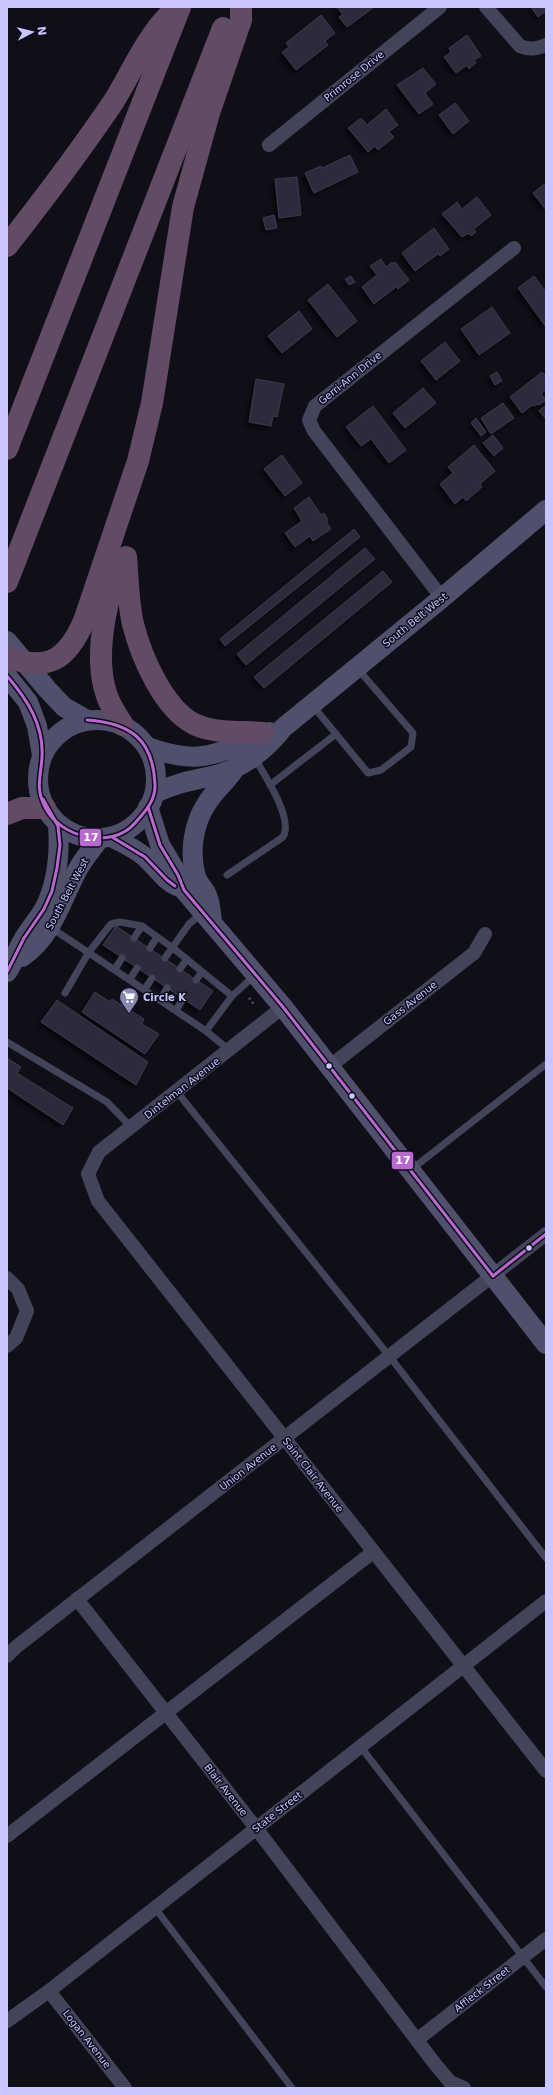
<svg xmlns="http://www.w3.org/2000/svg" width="553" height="2095" font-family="'DejaVu Sans',sans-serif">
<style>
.building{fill:#2d2c3b;stroke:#3b394d;filter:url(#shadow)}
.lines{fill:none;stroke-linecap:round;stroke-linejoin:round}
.path{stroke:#45545f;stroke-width:2.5;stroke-dasharray:2 3;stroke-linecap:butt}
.service{stroke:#434459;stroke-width:7}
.minor{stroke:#434459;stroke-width:14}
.secondary{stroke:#50506c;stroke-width:20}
.motorway{stroke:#624b65;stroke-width:22}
.bus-1-casing{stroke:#0d0b1c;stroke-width:6}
.bus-1{stroke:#b869cd;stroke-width:3}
.bus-dot{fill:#c9c7fe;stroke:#0d0b1c;stroke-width:1.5}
.labels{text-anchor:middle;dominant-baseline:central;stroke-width:3;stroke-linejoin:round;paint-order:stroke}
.street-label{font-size:10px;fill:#c9c7fe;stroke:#0d0b1c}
.poi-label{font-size:10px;font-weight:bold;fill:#c9c7fe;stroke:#0d0b1c;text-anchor:start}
.line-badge{stroke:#0d0b1c;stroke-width:1.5}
.badge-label{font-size:11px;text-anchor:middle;font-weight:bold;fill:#fff}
</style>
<defs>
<filter id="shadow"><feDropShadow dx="-3.5" dy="3.5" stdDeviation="2" flood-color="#0009"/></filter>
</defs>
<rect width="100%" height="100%" fill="#100f18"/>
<!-- building -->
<g class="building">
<path d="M337,7H374L347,27L339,17L343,15Z"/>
<path d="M531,7H546V11L538,17Z"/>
<path d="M321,15L335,33L325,41L328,45L296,70L282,52L289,47L286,43Z"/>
<path d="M467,35L481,56L474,60L476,63L469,69L467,65L456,73L444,57L451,52L449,48Z"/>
<path d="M423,68L436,84L425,93L433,104L419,114L397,85Z"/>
<path d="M455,103L469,121L453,134L439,115Z"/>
<path d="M386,109L398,125L389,132L394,137L378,150L375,146L368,152L348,128L361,118L367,125Z"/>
<path d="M350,155L358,172L314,193L305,173L321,166L322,168Z"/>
<path d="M297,177L301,215L279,218L275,179Z"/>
<path d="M546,183V210L533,193Z"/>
<path d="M477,197L491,215L474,229L476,232L471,236L469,233L462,237L442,214L457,202L462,209Z"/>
<path d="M274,215L277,228L266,230L263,218Z"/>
<path d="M434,228L449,249L440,256L438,254L415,271L402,253Z"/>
<path d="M381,259L386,267L392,262L394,264L395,262L409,280L398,289L396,287L374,304L362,287L377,275L370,266Z"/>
<path d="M351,276L355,282L349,285L345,279Z"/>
<path d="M534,276L546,292V327L518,288Z"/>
<path d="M328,284L357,321L337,337L308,300Z"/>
<path d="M492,307L510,333L479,355L461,329Z"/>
<path d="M299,311L312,329L282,353L268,336Z"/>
<path d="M445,342L460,361L436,380L421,361Z"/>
<path d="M497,372L502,381L495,385L490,376Z"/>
<path d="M542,372L546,377V389L541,394L546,400L540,404L531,406L522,413L510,397Z"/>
<path d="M256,379L284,384L277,417L273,416L271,426L249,422Z"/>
<path d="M423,388L436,403L405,428L393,413Z"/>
<path d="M503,403L514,418L491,434L481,418Z"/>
<path d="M546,405V419L539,411Z"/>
<path d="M373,406L406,450L389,463L371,439L361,446L346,427Z"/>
<path d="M476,418L486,432L481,436L471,423Z"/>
<path d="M493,435L503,448L494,456L483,443Z"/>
<path d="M474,445L495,471L480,484L482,487L466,501L463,497L455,504L440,484L453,473L448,467Z"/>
<path d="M282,455L302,483L285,496L264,469Z"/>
<path d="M309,497L321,515L324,513L328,520L326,521L331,529L313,541L310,536L295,547L285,533L302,521L294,508Z"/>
<path d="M354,529L360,537L225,646L220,639Z"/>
<path d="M365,548L375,559L246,665L237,654Z"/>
<path d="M383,571L392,582L264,688L254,677Z"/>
<path d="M116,926L213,991L200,1010L103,945Z"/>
<path d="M95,992L110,1002L112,999L144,1019L142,1024L159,1034L145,1054L82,1012Z"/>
<path d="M57,1000L148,1062L136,1085L41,1022Z"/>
<path d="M7,1058L21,1067L17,1073L73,1108L63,1125L7,1088Z"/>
</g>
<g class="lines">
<!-- path -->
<path class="path" d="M249,998L255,1006"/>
<!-- service -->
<g class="service">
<path d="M313,706L368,773L381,770L411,747L413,733L357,668"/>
<path d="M270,785L336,734"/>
<path d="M227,875L283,837C294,819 264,774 254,757"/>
<path d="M50,927L206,1031L229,1050"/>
<path d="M134,938L142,926"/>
<path d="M150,948L157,937"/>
<path d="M165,958L189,924L202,913"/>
<path d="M115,969L122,958"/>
<path d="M180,969L187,959"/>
<path d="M130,979L137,968"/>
<path d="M196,980L202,972"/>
<path d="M145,989L152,978"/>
<path d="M65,993L89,952L107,929L111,924L120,922L142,926L173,948L232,996"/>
<path d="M160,1000L167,988"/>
<path d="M176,1010L183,999"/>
<path d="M206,1031L232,996L255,975"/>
<path d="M7,1042L107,1102L131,1127"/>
<path d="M177,1092L390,1357L546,1558"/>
<path d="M412,1169L546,1064"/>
<path d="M360,1746L546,1987"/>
<path d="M155,1908L292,2088"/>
</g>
<!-- minor -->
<g class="minor">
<path d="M486,7L520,46C529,50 536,49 546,45"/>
<path d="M269,145L440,7"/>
<path d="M442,598L314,431L309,420L315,406L514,248"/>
<path d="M283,1007L99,1152L88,1174L98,1201L546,1771"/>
<path d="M329,1067L474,953L485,934"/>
<path d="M7,1278L18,1289L27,1311L16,1338L7,1346"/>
<path d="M77,1599L256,1828L435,2064L450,2082L464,2088"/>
<path d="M7,1656L16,1647L546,1234"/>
<path d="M7,1836L373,1552"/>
<path d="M49,1991L125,2088"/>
<path d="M7,2021L49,1991L546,1601"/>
<path d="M418,2039L546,1939"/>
</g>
<!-- secondary -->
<g class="secondary">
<path d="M7,641L47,689L64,707L87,720"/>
<path d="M7,676L28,702L37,726L42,755"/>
<circle cx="97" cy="779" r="59"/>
<path d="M147,747C189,762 207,759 248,742C255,739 261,734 270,732"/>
<path d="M155,793C175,783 195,780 216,775C243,768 267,749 283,728L442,598L546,510"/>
<path d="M148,807L160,845L178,875L184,890L283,1007L546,1344"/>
<path d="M112,837C124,844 137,849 147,859C157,868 165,881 177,886"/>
<path d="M212,923C211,914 211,902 206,893C203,888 198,883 196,877C189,853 193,824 207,803C215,790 228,780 236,767"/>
<path d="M22,957C53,936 61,900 78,869C84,858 93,848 100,838"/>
<path d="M7,972C14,963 16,952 22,942C28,930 38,920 44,909C58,883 60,853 58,824"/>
</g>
<!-- motorway -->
<g class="motorway">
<path d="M7,246C44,199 80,151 114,101C130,75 147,37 168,16"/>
<path d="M7,449L180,7"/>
<path d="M126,557C128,580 128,603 133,624C141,656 163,708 194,724C215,734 241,731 263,733"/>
<path d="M120,559C107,600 91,660 109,701C113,710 118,717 123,725"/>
<path d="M7,582L223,28"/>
<path d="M7,657C48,672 67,660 84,621L138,461L152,403L183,207L209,113L241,20V7"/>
<path d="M7,814L22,808H45"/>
</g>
<!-- bus-1 casing -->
<g class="bus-1-casing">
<g id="bus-1">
<path d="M7,676C27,699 44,725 42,757C41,777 35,787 45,807C60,838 112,850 135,823C145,812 156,800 155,784C153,739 130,723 87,720"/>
<path d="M148,807L160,845L178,875L184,890L283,1007L493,1276"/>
<path d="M112,837L145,857L167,880L175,886"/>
<path d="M7,972L24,938L44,909L52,891L57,868L60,845L58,826L43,799"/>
<path d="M493,1276L546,1234"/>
</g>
</g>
<!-- bus-1 -->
<use href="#bus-1" class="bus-1"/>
</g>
<!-- icons -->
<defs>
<g id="supermarket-pin" transform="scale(1)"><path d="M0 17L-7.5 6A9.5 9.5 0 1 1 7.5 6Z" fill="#8887ae" stroke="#0d0b1c"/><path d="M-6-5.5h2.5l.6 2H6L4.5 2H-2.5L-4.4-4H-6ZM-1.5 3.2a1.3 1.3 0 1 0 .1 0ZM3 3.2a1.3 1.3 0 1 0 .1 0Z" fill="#fff"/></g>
</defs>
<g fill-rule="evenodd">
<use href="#supermarket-pin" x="129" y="997"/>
</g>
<!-- markers -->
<g class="bus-dot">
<circle cx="329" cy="1066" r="3.5"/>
<circle cx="352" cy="1096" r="3.5"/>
<circle cx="529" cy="1248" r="3.5"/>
</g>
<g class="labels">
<!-- street labels -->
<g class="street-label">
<text transform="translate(354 76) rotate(-39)">Primrose Drive</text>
<text transform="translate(350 378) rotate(-39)">Gerri-Ann Drive</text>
<text transform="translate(415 620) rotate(-39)">South Belt West</text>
<text transform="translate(67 894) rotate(-62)">South Belt West</text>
<text transform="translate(410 1003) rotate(-38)">Gass Avenue</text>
<text transform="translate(182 1088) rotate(-38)">Dintelman Avenue</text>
<text transform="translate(248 1467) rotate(-38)">Union Avenue</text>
<text transform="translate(313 1475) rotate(52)">Saint Clair Avenue</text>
<text transform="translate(226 1790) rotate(52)">Blair Avenue</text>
<text transform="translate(277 1812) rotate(-38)">State Street</text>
<text transform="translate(482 1989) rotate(-38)">Affleck Street</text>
<text transform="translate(87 2039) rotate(52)">Logan Avenue</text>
</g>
<!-- poi labels -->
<g class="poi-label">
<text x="143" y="997">Circle K</text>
</g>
</g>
<g class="line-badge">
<rect x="79" y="828" width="23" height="19" rx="4" fill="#b869cd"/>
<rect x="391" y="1151" width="23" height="19" rx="4" fill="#b869cd"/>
</g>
<g class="badge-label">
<text x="91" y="841">17</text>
<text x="403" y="1164">17</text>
</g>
<!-- border -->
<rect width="553" height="2095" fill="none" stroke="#c9c7fe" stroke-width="16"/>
<!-- north arrow -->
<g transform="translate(32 32) rotate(83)" stroke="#0d0b1c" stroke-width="3" paint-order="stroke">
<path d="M0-3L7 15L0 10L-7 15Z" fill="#c9c7fe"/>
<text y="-6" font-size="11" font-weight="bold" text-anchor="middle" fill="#c9c7fe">N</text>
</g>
</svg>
